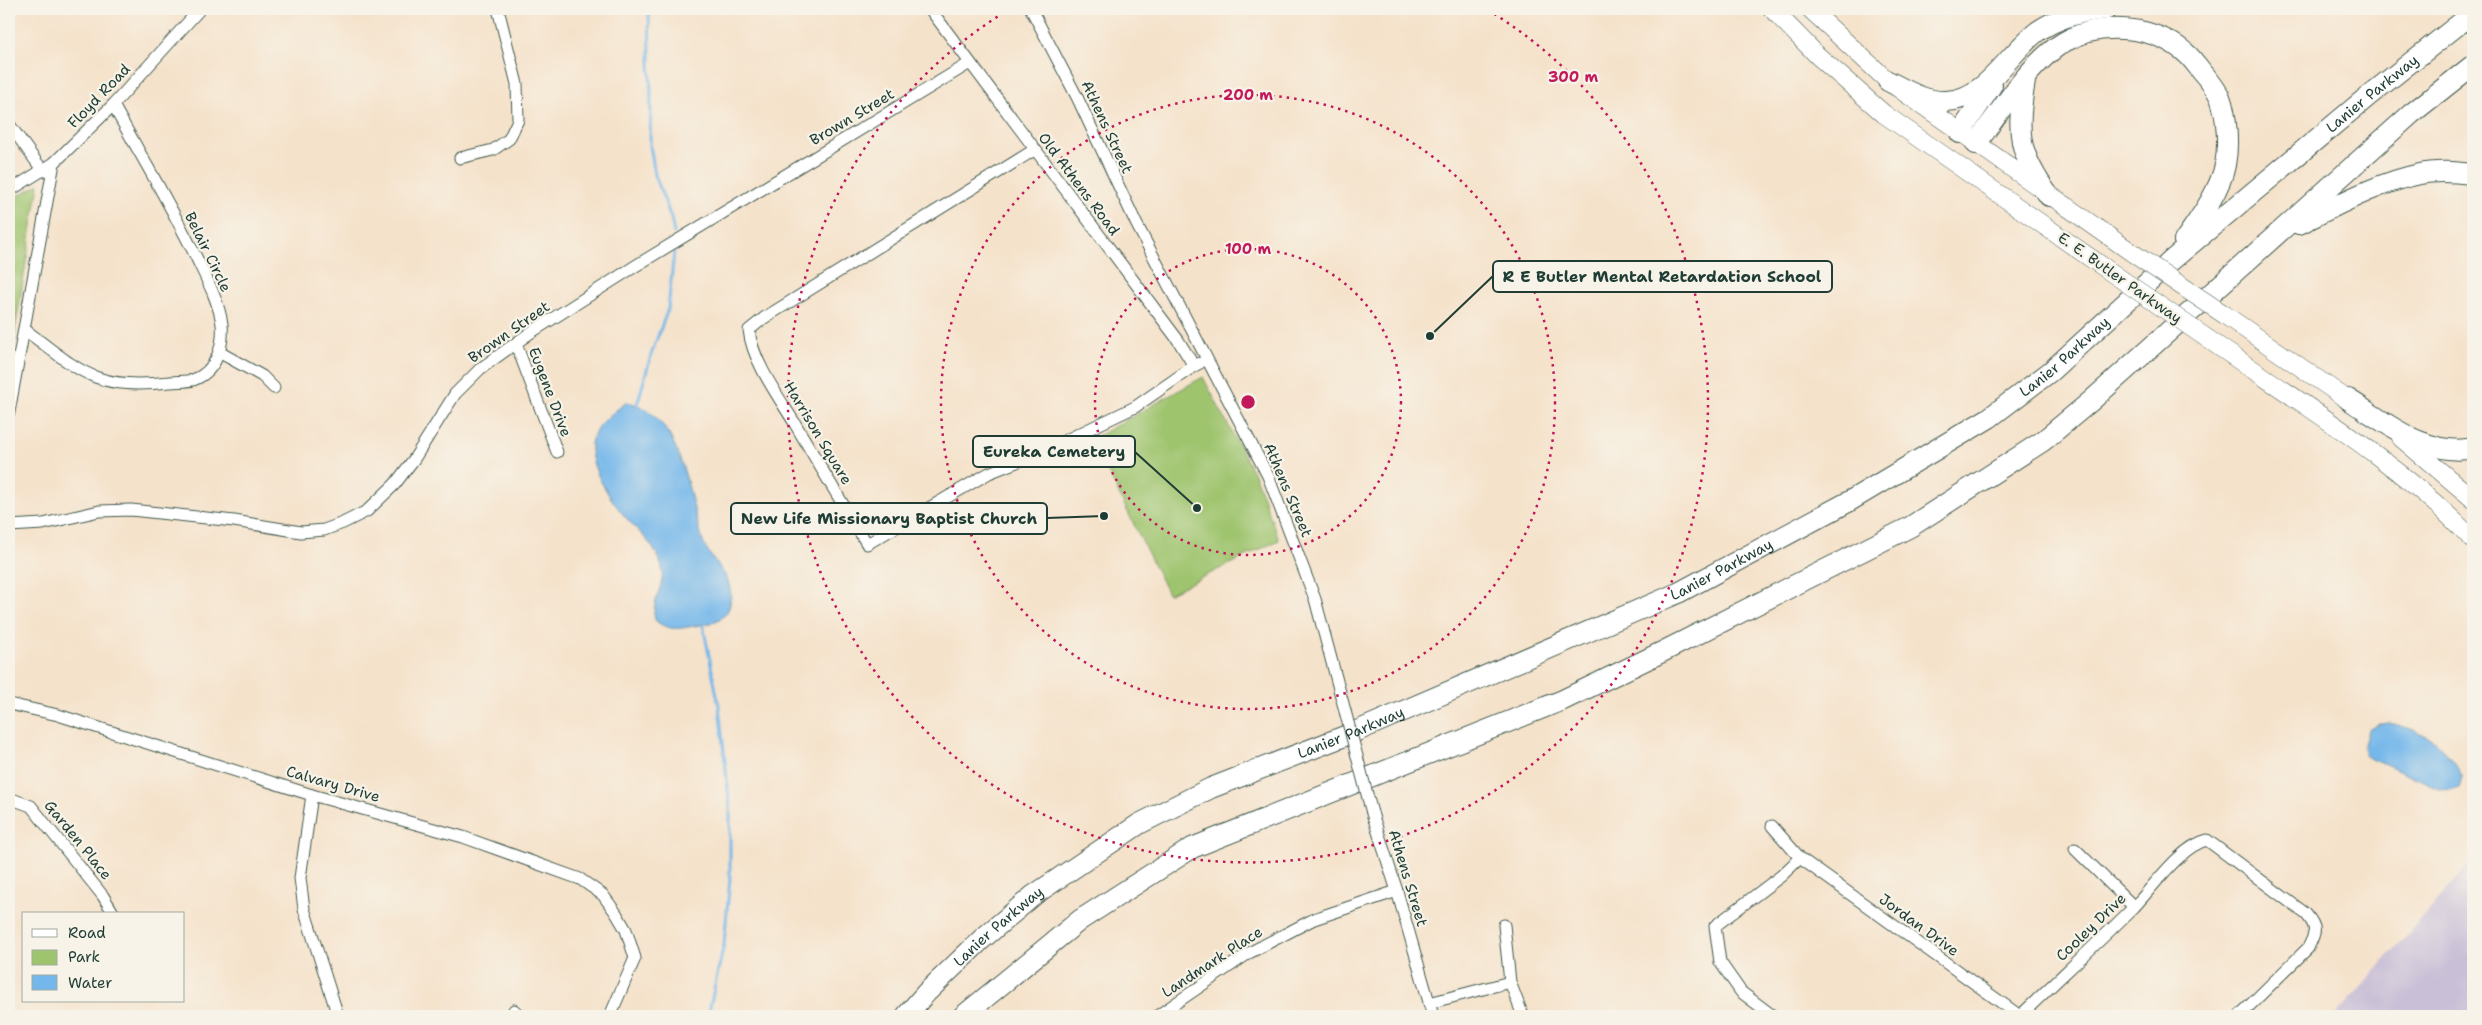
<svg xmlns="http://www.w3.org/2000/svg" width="2482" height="1025" font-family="'Shantell Sans',sans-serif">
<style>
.industrial{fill:#c9bfd7}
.green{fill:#9fc46e;stroke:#5f8051}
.water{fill:#74b7ea;stroke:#4a7a8f}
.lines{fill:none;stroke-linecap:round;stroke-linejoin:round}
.stream{stroke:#74b7ea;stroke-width:3}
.minor-casing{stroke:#3f564a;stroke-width:13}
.trunk-casing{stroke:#3f564a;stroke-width:19}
.motorway-casing{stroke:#3f564a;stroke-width:22}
.minor{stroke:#fff;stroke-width:11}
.trunk{stroke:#fff;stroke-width:18}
.motorway{stroke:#fff;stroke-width:20}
.minor-bridge-casing{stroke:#3f564a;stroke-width:13;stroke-linecap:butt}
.trunk-bridge-casing{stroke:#3f564a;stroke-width:19;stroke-linecap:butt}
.minor-bridge{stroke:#fff;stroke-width:11}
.trunk-bridge{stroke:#fff;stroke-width:18}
.ring{fill:none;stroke:#c2185b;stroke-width:2.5;stroke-dasharray:2.5 5}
.labels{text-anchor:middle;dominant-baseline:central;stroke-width:4.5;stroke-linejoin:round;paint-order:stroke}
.street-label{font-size:15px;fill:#1f3d34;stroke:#f7f3e8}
.centre{fill:#c2185b;stroke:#f7f3e8;stroke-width:2.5}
.ring-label{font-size:15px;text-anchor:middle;font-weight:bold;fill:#c2185b;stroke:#f7f3e8;stroke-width:4.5;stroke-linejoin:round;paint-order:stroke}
.leader{fill:none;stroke:#1f3d34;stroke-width:2}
.callout-dot{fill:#1f3d34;stroke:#f7f3e8;stroke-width:2}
.callout{fill:#f7f3e8;stroke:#1f3d34;stroke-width:2}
.callout-label{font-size:16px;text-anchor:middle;font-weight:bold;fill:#1f3d34}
</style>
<rect width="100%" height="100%" fill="#f7f3e8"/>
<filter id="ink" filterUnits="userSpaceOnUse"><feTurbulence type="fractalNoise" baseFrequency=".02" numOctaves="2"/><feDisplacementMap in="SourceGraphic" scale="10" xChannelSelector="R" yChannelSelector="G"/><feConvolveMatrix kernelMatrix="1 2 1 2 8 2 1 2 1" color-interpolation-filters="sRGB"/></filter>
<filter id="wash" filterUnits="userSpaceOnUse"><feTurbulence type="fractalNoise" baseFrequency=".0096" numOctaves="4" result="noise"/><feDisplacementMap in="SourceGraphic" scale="20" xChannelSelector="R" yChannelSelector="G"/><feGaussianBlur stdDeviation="1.12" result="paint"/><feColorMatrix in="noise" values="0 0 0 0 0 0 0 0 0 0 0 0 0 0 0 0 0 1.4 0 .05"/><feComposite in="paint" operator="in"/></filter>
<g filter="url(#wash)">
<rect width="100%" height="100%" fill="#f5e2ca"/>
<!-- industrial -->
<path class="industrial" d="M2473,863V1016H2336L2469,864Z"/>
<!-- green -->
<g class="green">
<path d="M39,184L11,355H9V201Z"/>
<path d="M1203,377L1255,476L1279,540L1168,594L1092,439Z"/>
</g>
<!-- water -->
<g class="water">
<path d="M627,402C682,412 688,496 702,539C710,564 735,572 730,604C727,621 709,624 694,626C679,629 667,631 655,620C650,602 666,585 662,568C657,547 640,533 627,519C611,501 581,458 594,434C602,420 615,411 627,402Z"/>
<path d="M2388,723C2428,731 2441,742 2463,777L2460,787L2447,790L2441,789L2365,755L2363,748L2368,730L2379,724Z"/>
</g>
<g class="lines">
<!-- stream -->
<g class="stream">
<path d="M649,9L651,99L650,145L655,175L671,218L674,233"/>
<path d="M637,405L652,352L668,309L674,252"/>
<path d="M703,625L719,706L730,808V878L724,944L708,1016"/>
</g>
</g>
</g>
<g filter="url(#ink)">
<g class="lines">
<!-- minor casing -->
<g class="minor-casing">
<g id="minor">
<path d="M930,9L1178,340L1194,366L1200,363"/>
<path d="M1031,9L1077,97L1136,223L1268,476L1315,599L1345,711"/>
<path d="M9,124L43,171"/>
<path d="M1034,150L764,318L749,330C752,360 778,396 794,422C818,463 842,503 867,544L989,473L1039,453L1135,407L1194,366"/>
<path d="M460,158L493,150L509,139L518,120L517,84L498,9"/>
<path d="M9,191L54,163L113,105L200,9"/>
<path d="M24,329C82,373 95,390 170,382C177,381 186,382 193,380C216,372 224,346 222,324C219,302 207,280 198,261C172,207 141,156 113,105"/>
<path d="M516,344L557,452"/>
<path d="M219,352L262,376L274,388"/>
<path d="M9,412L54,163"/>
<path d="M9,526L43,524L99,511L131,510L234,521L301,532L324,530L343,523L367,511L395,484L414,459L455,394L480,369L530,333L637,265L970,63"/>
<path d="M9,704L58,715L312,795L463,837L580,879L603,895L616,913L626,930L635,958L610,1016"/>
<path d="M312,795L300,878L304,909L338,1016"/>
<path d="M9,798L31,806L103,896L114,914"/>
<path d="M1372,813L1397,891L1433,1016"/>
<path d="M1772,826L1800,858L2020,1016"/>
<path d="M2075,849L2134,907"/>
<path d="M1504,925L1510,982L1523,1016"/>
<path d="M1429,1003L1510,982"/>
<path d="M514,1010L520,1016"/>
<path d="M1157,1016L1249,953L1314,919L1397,891"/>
<path d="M1773,1016L1741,992L1720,962L1715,926L1781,876L1800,858"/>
<path d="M2020,1016C2057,980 2097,944 2134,907C2153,887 2181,846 2207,840L2306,914C2318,928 2316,932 2308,948L2239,1016"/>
</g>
</g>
<!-- trunk casing -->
<g class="trunk-casing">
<g id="trunk">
<path d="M1772,9L1818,56L1884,114L2115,275"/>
<path d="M1810,9L1888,81L2134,254"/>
<path d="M2225,315L2358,407"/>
<path d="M2208,339C2297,401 2399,461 2473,540"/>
<path d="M2401,438L2473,499"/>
</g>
</g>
<!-- motorway casing -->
<g class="motorway-casing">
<g id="motorway">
<path d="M1888,81C1906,90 1925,102 1946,101C1986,100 2008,53 2038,31C2059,17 2083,11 2107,9"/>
<path d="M2025,81C2016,133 2018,153 2049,196"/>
<path d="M1960,133L1992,85"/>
<path d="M1976,144C2001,111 2029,63 2064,42C2101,20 2157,26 2188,55C2193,60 2198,67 2203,73C2209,80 2216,89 2220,97C2227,116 2229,145 2225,165C2220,191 2199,219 2184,241"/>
<path d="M2299,224C2338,205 2377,183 2420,174C2437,170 2456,172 2473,174"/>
<path d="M2348,399C2384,421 2427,458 2473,448"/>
<path id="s1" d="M906,1016L926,993L982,939L1034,895L1139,824L1211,788L1350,734L1678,593L1848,502L1989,418L2051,371L2172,260L2366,98L2473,13"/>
<path d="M963,1016L1080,920L1192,848L1563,700L1662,652L1910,527L2043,441L2091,401L2411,114L2473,65"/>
</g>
</g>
<!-- minor -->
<use href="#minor" class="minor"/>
<!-- trunk -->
<use href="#trunk" class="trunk"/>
<!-- motorway -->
<use href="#motorway" class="motorway"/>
<!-- minor-bridge casing -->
<g class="minor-bridge-casing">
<path id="minor-bridge" d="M1345,711L1372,813"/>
</g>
<!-- trunk-bridge casing -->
<g class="trunk-bridge-casing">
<g id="trunk-bridge">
<path d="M2134,254L2225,315"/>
<path d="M2115,275L2208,339"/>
</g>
</g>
<!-- minor-bridge -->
<use href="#minor-bridge" class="minor-bridge"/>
<!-- trunk-bridge -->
<use href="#trunk-bridge" class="trunk-bridge"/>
</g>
</g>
<!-- distance rings -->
<g class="ring">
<circle cx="1248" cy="402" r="153"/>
<circle cx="1248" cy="402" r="307"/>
<path d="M1488 10A460 460 0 1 1 1008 10"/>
</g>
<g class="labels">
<!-- street labels -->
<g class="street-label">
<text stroke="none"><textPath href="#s1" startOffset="1749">Lanier Parkway</textPath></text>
<text transform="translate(99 96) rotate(-46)">Floyd Road</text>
<text transform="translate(852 117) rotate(-31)">Brown Street</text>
<text transform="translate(1107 127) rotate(65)">Athens Street</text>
<text transform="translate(1079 184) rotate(53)">Old Athens Road</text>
<text transform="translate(208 252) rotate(64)">Belair Circle</text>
<text transform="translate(2120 278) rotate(35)">E. E. Butler Parkway</text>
<text transform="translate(509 332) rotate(-35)">Brown Street</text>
<text stroke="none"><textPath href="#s1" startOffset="1344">Lanier Parkway</textPath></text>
<text transform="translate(550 392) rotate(69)">Eugene Drive</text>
<text transform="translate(818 433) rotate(59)">Harrison Square</text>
<text transform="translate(1288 490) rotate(67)">Athens Street</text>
<text stroke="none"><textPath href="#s1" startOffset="939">Lanier Parkway</textPath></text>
<text stroke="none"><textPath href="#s1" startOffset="534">Lanier Parkway</textPath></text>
<text transform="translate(333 784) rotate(16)">Calvary Drive</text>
<text transform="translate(78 840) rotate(51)">Garden Place</text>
<text transform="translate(1408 878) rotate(73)">Athens Street</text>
<text transform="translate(1919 925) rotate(36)">Jordan Drive</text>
<text stroke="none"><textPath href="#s1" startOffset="129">Lanier Parkway</textPath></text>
<text transform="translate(2091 927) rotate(-44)">Cooley Drive</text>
<text transform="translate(1212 962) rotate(-33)">Landmark Place</text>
</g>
</g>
<circle cx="1248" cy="402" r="8" class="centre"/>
<g class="ring-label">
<text x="1573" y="82">300 m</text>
<text x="1248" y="100">200 m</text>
<text x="1248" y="254">100 m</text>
</g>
<!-- callouts -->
<path class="leader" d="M1430 336L1493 276M1197 508L1135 452M1104 516L1047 518"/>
<g class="callout-dot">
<circle cx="1430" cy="336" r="5"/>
<circle cx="1197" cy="508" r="5"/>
<circle cx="1104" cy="516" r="5"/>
</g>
<g class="callout">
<rect x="1493" y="261" width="339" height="31" rx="5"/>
<rect x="973" y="436" width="162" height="31" rx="5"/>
<rect x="731" y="503" width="316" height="31" rx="5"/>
</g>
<g class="callout-label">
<text x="1662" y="282">R E Butler Mental Retardation School</text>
<text x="1054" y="457">Eureka Cemetery</text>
<text x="889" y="524">New Life Missionary Baptist Church</text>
</g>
<!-- margin -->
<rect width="2482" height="1025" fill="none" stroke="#f7f3e8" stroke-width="30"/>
<!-- legend -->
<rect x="22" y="912" width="162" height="90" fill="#f7f3e8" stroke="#a1aaa0"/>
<rect x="32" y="929" width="25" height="8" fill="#ffffff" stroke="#a1aaa0"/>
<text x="68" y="938" font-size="15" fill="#1f3d34">Road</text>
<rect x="32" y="950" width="25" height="15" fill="#9fc46e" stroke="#a1aaa0"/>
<text x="68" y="962" font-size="15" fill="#1f3d34">Park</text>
<rect x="32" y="975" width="25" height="15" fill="#74b7ea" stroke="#a1aaa0"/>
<text x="68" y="988" font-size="15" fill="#1f3d34">Water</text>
</svg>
